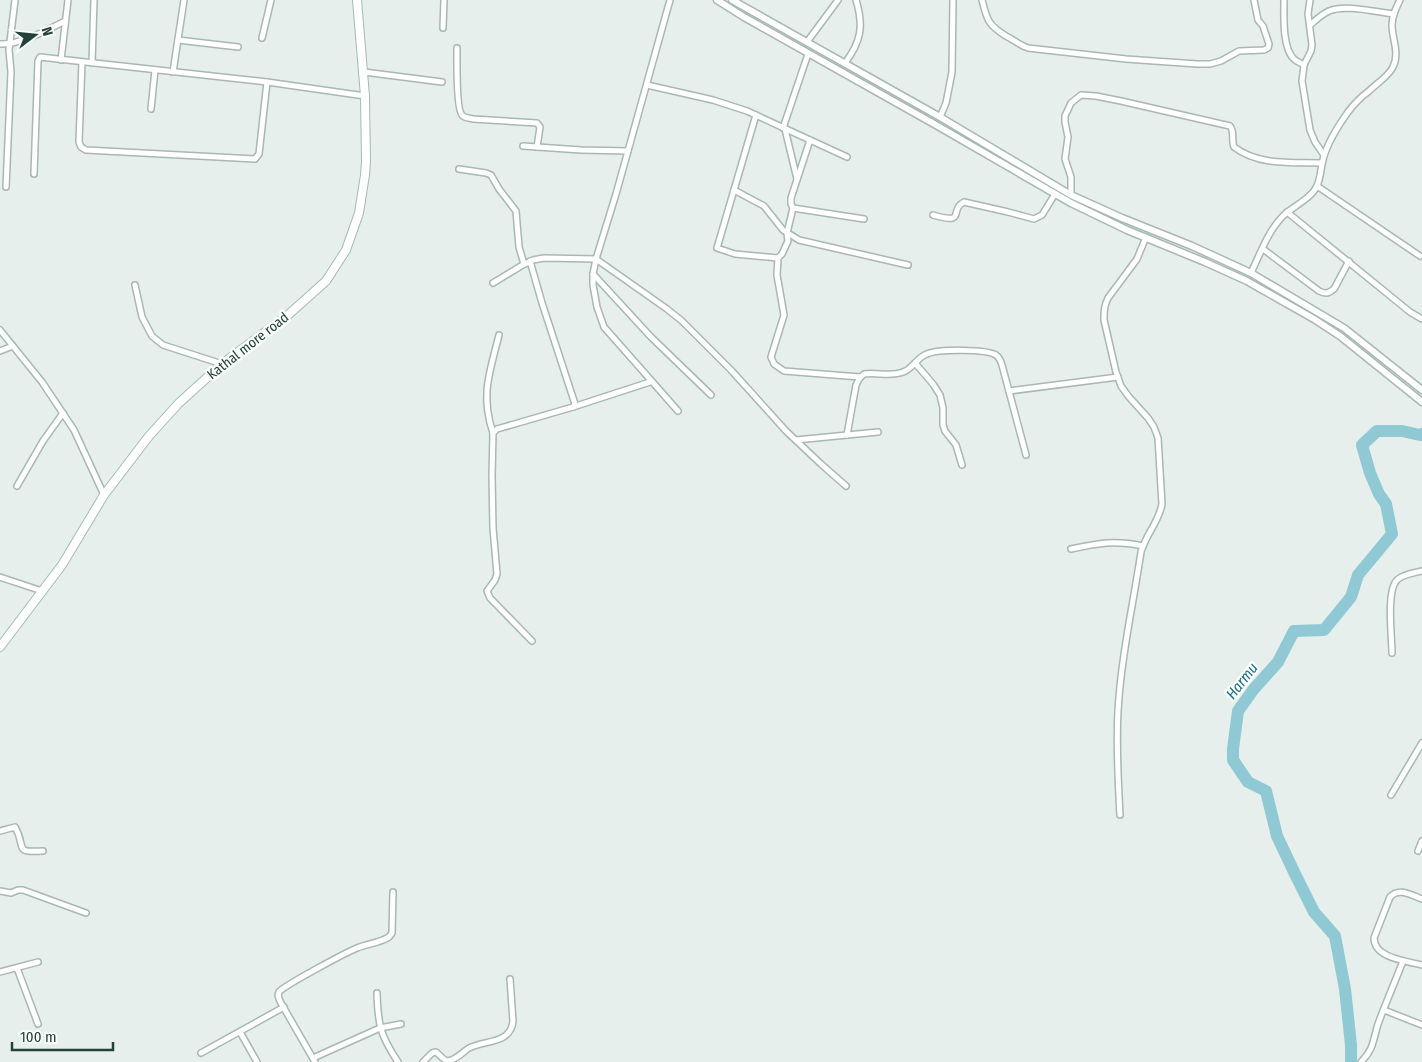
<svg xmlns="http://www.w3.org/2000/svg" width="1422" height="1062" font-family="'Fira Sans Condensed',sans-serif">
<style>
.lines{fill:none;stroke-linecap:round;stroke-linejoin:round}
.river{stroke:#8ec9d4;stroke-width:12}
.minor-casing{stroke:#a8b8b2;stroke-width:8}
.tertiary-casing{stroke:#a8b8b2;stroke-width:9}
.secondary-casing{stroke:#a4bbb3;stroke-width:10}
.minor{stroke:#fff;stroke-width:5}
.tertiary{stroke:#fff;stroke-width:6}
.secondary{stroke:#fff;stroke-width:8}
.labels{text-anchor:middle;dominant-baseline:central;stroke-width:5;stroke-linejoin:round;paint-order:stroke}
.street-label{font-size:14px;fill:#24423a;stroke:#f7fbf9}
.water-label{font-size:15px;font-style:italic;fill:#1c6f80;stroke:#f7fbf9}
</style>
<rect width="100%" height="100%" fill="#e6efeb"/>
<g class="lines">
<!-- river -->
<path class="river" d="M1351,1062V1045L1345,989L1335,936L1314,912L1295,874L1277,836L1266,791L1248,782L1233,760V749L1238,711L1253,690L1278,662L1294,631L1324,630L1351,597L1358,575L1392,534L1386,504L1379,494L1370,473L1362,445L1377,431H1402L1420,435L1422,434"/>
<!-- minor casing -->
<g class="minor-casing">
<g id="minor">
<path d="M670,0L616,194L596,259L593,274V285L597,307L604,327L678,411"/>
<path d="M982,0C987,20 988,25 1006,36C1014,40 1019,45 1028,48L1126,59L1197,64H1210L1221,61L1239,51L1264,50L1268,48L1269,44L1263,26L1258,20L1254,0"/>
<path d="M1284,0C1284,15 1282,48 1294,59C1297,62 1301,63 1304,65"/>
<path d="M1310,0L1308,14L1312,45L1311,51L1304,65L1302,81L1310,130L1315,142L1324,155"/>
<path d="M1310,25C1316,20 1322,14 1329,11C1345,4 1376,12 1394,14"/>
<path d="M443,28L444,0"/>
<path d="M262,38L271,0"/>
<path d="M178,40L238,47"/>
<path d="M807,42L838,0"/>
<path d="M0,44C20,45 47,30 65,21"/>
<path d="M457,48C457,59 456,109 462,115C464,118 469,118 473,119L537,123L540,127L537,147"/>
<path d="M61,60L68,0"/>
<path d="M82,62L79,142L81,147L86,150L255,159L259,154L267,82"/>
<path d="M92,63L94,0"/>
<path d="M845,63C861,42 864,26 856,0"/>
<path d="M173,72L184,0"/>
<path d="M364,72L442,82"/>
<path d="M647,85L713,100L747,111L847,157"/>
<path d="M151,109L155,70"/>
<path d="M756,115L717,248L735,254L778,258"/>
<path d="M940,117L946,103L952,72L953,0"/>
<path d="M783,128L808,54"/>
<path d="M785,129L797,179"/>
<path d="M810,140L791,198V204L793,208L864,219"/>
<path d="M523,146L581,150L628,151"/>
<path d="M459,169L486,173L491,175L499,189L516,211L519,247L524,264"/>
<path d="M34,174L38,61L40,57L267,82L365,96"/>
<path d="M1317,186L1420,256"/>
<path d="M6,187L11,72L9,50L15,0"/>
<path d="M734,190L764,206L783,230L799,240L908,265"/>
<path d="M1071,195V177L1065,159L1068,137L1065,122V116L1071,103L1081,95L1096,96L1121,101L1230,126C1235,132 1231,140 1234,147C1259,166 1293,162 1322,163"/>
<path d="M793,208L787,233L788,241L782,254L778,258L777,275L784,315L771,357L774,364L784,371L860,377"/>
<path d="M1287,212L1410,312L1422,319"/>
<path d="M933,215C968,225 948,210 964,202L1008,212L1034,219L1042,215L1055,194"/>
<path d="M1263,249L1319,291C1325,294 1328,294 1334,289L1349,261"/>
<path d="M530,261L542,303L575,404L573,407L497,429L493,433L492,476L493,528L497,574L495,580L487,591L490,598L532,641"/>
<path d="M1251,273C1260,254 1268,231 1283,216C1293,206 1311,199 1317,186C1321,177 1321,165 1324,156C1329,140 1338,126 1348,112C1354,104 1361,97 1369,91C1377,83 1388,77 1393,67C1400,53 1392,39 1392,25C1392,16 1396,8 1400,0"/>
<path d="M593,274L651,337L711,395"/>
<path d="M493,283L521,266L533,260L544,258L596,259L667,309L682,321L731,370L786,431L821,464L846,486"/>
<path d="M135,285L142,317L152,336L163,345L222,364"/>
<path d="M0,330L42,382L74,430L104,495"/>
<path d="M0,351L13,346"/>
<path d="M915,363L933,384L940,395L943,408V425L945,431L956,445L962,465"/>
<path d="M1009,391L1118,377"/>
<path d="M573,407L650,382"/>
<path d="M493,433C480,394 490,372 499,335"/>
<path d="M847,435L856,385L859,379L864,374C877,372 891,377 903,372C913,369 917,357 927,354C939,349 986,349 996,355C1000,358 1001,362 1002,365L1026,455"/>
<path d="M796,440L878,432"/>
<path d="M17,486L43,441L63,413"/>
<path d="M1071,549C1099,543 1114,540 1143,546"/>
<path d="M0,577L42,591"/>
<path d="M1392,653C1392,638 1386,591 1397,580C1403,574 1414,573 1422,571"/>
<path d="M1391,795L1422,743"/>
<path d="M1120,815C1118,780 1116,746 1118,711C1121,658 1133,605 1141,552C1146,534 1159,522 1162,504L1158,438L1154,427L1148,418L1129,397L1121,386L1116,372L1104,320C1104,312 1104,306 1108,298L1137,259L1146,237"/>
<path d="M0,831L15,827C27,847 12,853 43,851"/>
<path d="M1418,851L1422,841"/>
<path d="M0,891L11,893L18,890H23L86,913"/>
<path d="M1422,899C1411,895 1399,887 1390,897L1374,938C1374,958 1406,961 1422,965"/>
<path d="M17,968L38,1024"/>
<path d="M0,972L38,962"/>
<path d="M377,993C378,1025 380,1035 398,1062"/>
<path d="M1384,1010L1422,1025"/>
<path d="M240,1032L257,1062"/>
<path d="M201,1053L284,1007"/>
<path d="M313,1058L380,1028L401,1024"/>
<path d="M315,1062L281,1003C279,999 277,996 279,992C283,986 347,952 357,948C367,944 379,943 389,937L392,933L393,892"/>
<path d="M423,1062L432,1053L436,1052C439,1054 444,1061 448,1061C456,1060 463,1052 469,1048C485,1040 511,1044 513,1021L510,979"/>
<path d="M1361,1062C1374,1049 1373,1040 1378,1024C1386,1002 1395,982 1403,961"/>
</g>
</g>
<!-- tertiary casing -->
<g class="tertiary-casing">
<g id="tertiary">
<path d="M717,0L744,17L936,125L1071,203L1127,230L1205,262L1247,281L1314,319L1340,336L1422,402"/>
<path d="M732,0L940,117L1071,195L1122,218L1192,246L1251,273L1344,328L1422,390"/>
</g>
</g>
<!-- secondary casing -->
<g class="secondary-casing">
<path id="secondary" d="M0,647L62,565L104,495L149,436L179,403L222,364L288,315L326,281L346,250L359,213L365,175L366,162L365,96L357,0"/>
</g>
<!-- minor -->
<use href="#minor" class="minor"/>
<!-- tertiary -->
<use href="#tertiary" class="tertiary"/>
<!-- secondary -->
<use href="#secondary" class="secondary"/>
</g>
<g class="labels">
<!-- street labels -->
<g class="street-label">
<text transform="translate(248 346) rotate(-38)">Kathal more road</text>
</g>
<!-- water labels -->
<g class="water-label">
<text transform="translate(1242 681) rotate(-52)">Harmu</text>
</g>
</g>
<!-- north arrow -->
<g transform="translate(35 35) rotate(74)" stroke="#f7fbf9" stroke-width="4" paint-order="stroke">
<path d="M0-4L9 19L0 12L-9 19Z" fill="#24423a"/>
<text y="-8" font-size="14" font-weight="bold" text-anchor="middle" fill="#24423a">N</text>
</g>
<!-- scale -->
<path d="M12 1042v8h101v-8" fill="none" stroke="#24423a" stroke-width="2.5"/>
<text x="20" y="1042" font-size="15" fill="#24423a" stroke="#f7fbf9" stroke-width="4" paint-order="stroke">100 m</text>
</svg>
